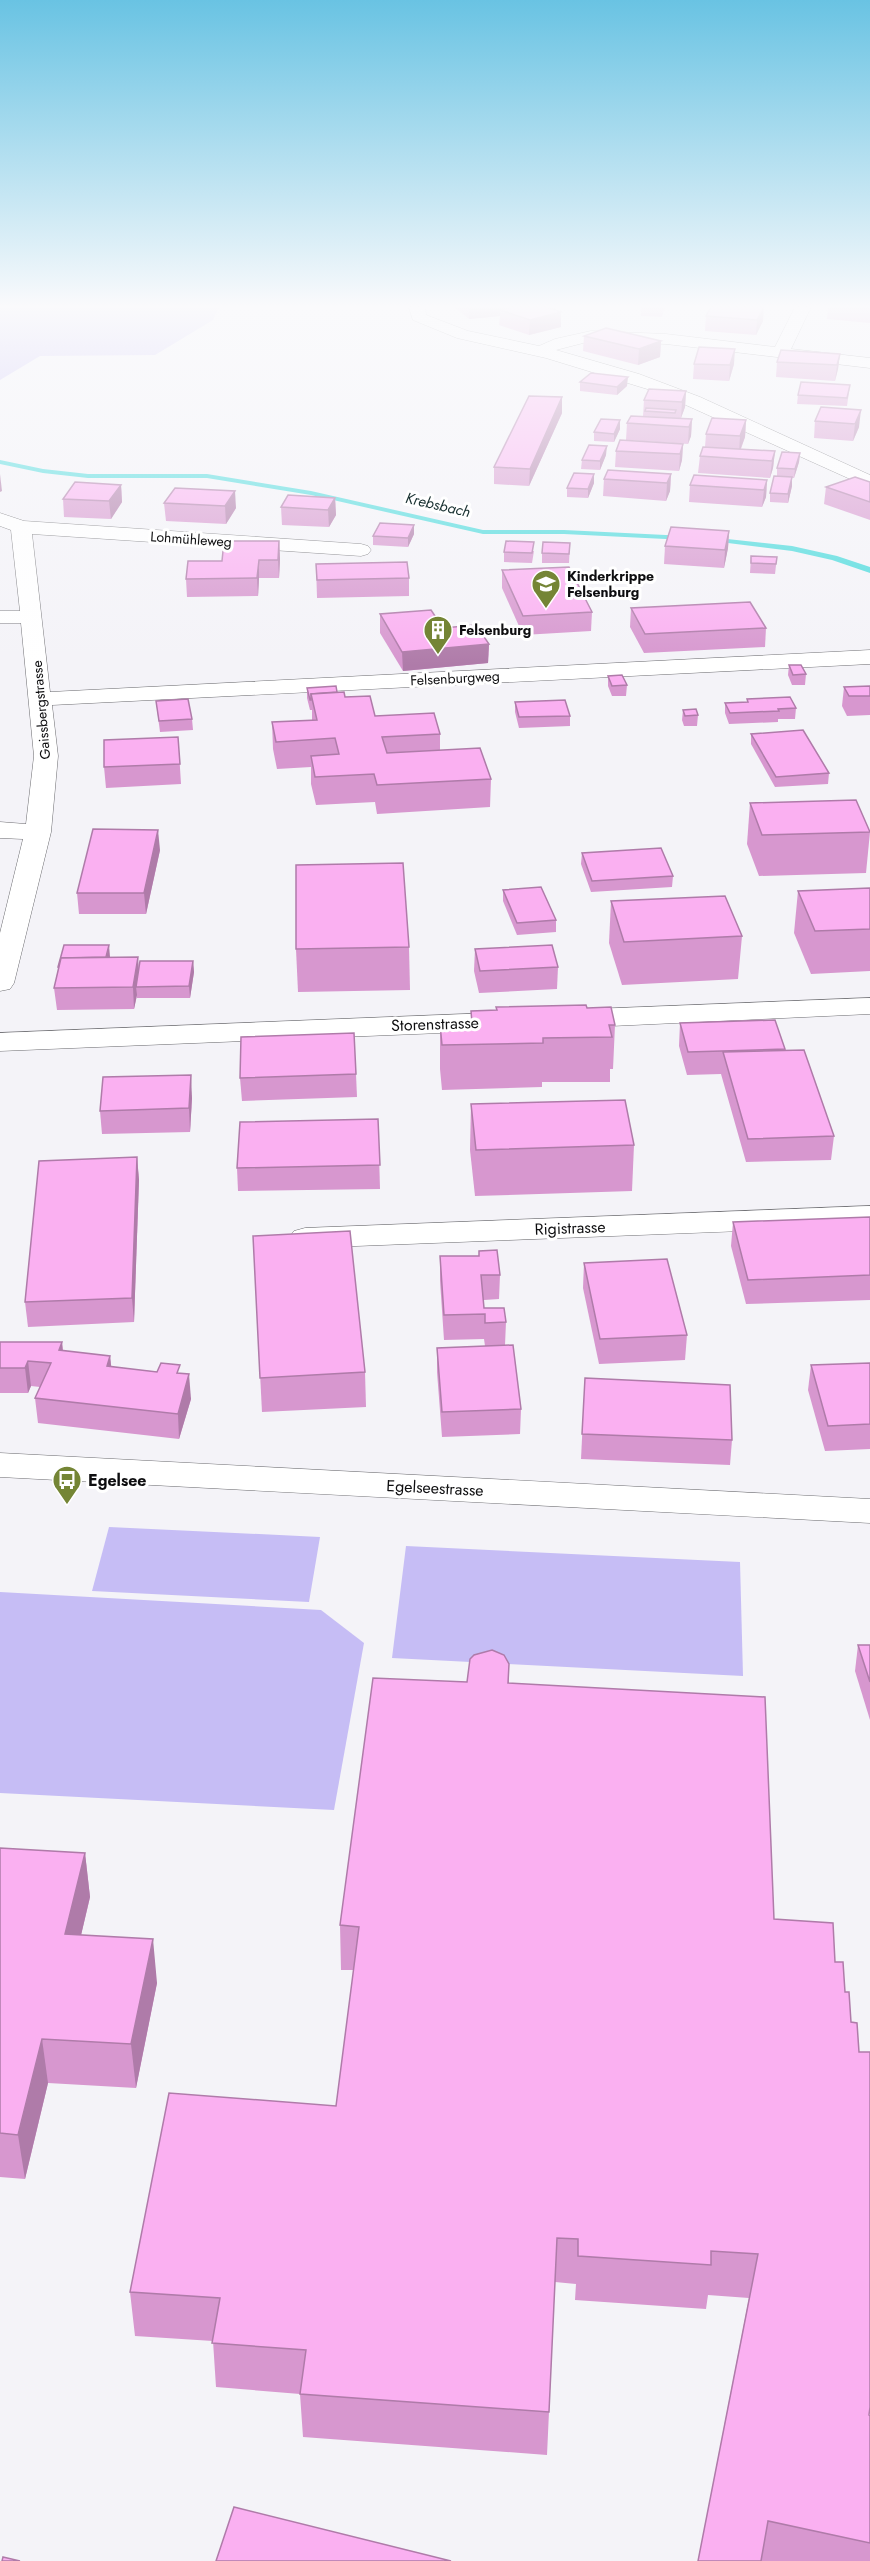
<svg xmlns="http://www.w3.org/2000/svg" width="870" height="2561" font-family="Jost,sans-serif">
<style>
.green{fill:#c6bdf5}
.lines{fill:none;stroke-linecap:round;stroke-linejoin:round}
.stream{fill:#4adadc;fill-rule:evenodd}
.street-casing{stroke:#6c6c70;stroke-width:1}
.secondary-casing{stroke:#6c6c70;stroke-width:1}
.street{fill:#fff;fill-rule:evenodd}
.secondary{fill:#fff;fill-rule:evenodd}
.wall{fill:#d797cf}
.shaded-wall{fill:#af7ba9}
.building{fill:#fab0f1;stroke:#af7ba9;stroke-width:1.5}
.labels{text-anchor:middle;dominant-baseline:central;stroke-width:6;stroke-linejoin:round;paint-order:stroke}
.far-street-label{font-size:14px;fill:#0e0e10;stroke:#fff}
.far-poi-label{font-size:14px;font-weight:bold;fill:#0e0e10;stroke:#fff;text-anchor:start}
.far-water-label{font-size:15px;font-style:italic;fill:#183030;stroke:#fff}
.street-label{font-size:16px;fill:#0e0e10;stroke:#fff}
.poi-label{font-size:16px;font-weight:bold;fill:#0e0e10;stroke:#fff;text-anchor:start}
</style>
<rect width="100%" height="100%" fill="#f4f3f8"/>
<!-- green -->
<g class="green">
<path d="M0,307H219L213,320L155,355L40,356L0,380Z"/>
<path d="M109,1527L320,1537L309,1602L92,1591Z"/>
<path d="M406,1546L740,1562L743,1676L392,1658Z"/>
<path d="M0,1592L321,1610L364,1643L334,1810L0,1793Z"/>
</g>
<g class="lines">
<!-- stream -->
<g class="stream">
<path d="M0,460L43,469L88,474H207L311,491L483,530H564L686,536L690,538L686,540L564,534H483L311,495L207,478H88L43,473L0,464Z"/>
<path d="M709,537L792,546L837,556L870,567V573L832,560L792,551L712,541L708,539Z"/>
</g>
<!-- street casing -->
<g class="street-casing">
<g id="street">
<path d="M409,307H425L426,315L468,331L539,346L555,339L591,331L666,334L775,347L795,307H811L791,349L870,358V368L666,344L591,341L556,350L639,374L700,397L870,475V488L657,392L546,358L457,338L413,320Z"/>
<path d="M0,513L24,521L361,544L368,546L371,550L368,554L361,556L32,534L50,692L870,650V664L52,705L58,756L51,832L14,983L10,989L0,991V933L23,839L0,838V822L26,824L34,756L21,623H0V611H20L11,530L0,526Z"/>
<path d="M870,998V1014L568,1028L558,1025L554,1019L558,1013L568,1010Z"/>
<path d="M514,1012L524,1015L528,1021L524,1027L514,1030L0,1051V1033Z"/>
<path d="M870,1206V1226L305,1248L294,1245L289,1238L294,1231L305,1228Z"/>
</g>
</g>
<!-- secondary casing -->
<g class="secondary-casing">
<path id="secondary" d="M0,1453L870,1499V1523L0,1477Z"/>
</g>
<!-- street -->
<use href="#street" class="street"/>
<!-- secondary -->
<use href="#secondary" class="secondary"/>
</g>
<!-- wall -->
<g class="wall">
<path d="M454,307H505V309L561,312V327L529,335L499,325L500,316L469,319Z"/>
<path d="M641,307H665L662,317L641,316Z"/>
<path d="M711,307L763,321L756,335L705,331L706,316Z"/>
<path d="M828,307H870V323L827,319Z"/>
<path d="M584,336L661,341L660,357L638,365L583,351Z"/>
<path d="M840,354L838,369L835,381L776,377L777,362Z"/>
<path d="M694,364H734L729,381L693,379Z"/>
<path d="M580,382L627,386L617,395L580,391Z"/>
<path d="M850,385L847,406L797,404L798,395Z"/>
<path d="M686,391L685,407L681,418L692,419L691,436L688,444L626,440L627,423L643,416L644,400Z"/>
<path d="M562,397V413L529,486L494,484V467Z"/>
<path d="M821,407L859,427L853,441L814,438L815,421Z"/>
<path d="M620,420V429L614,442L594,441V432Z"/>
<path d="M746,420L745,437L741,449L775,451L773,468L770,478L698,473L700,456L705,447L706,434Z"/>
<path d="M683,444L682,460L679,471L615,467L616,451Z"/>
<path d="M800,453L799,462L794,478H792V486L788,503L770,502V493L777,476V468Z"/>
<path d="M606,455L600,470L581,469L582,460Z"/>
<path d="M594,474V483L588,498L567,497V488Z"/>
<path d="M671,474L670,491L666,501L603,496L604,479Z"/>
<path d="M767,480L766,497L762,507L689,502L690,485Z"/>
<path d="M870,482V520L824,504L826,487Z"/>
<path d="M121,485L122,502L111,519L64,517L63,499Z"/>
<path d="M175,488L236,508L226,524L166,521L164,503Z"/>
<path d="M335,498L336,515L329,527L282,525L281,507Z"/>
<path d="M414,525V534L408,547L373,545V536Z"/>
<path d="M729,531L728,548L724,568L664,564L665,546Z"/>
<path d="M279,541L280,559L279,578H259L258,596L187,597L186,579L222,561Z"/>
<path d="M570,543L569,563H542V553Z"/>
<path d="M534,551L532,563L504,562V552Z"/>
<path d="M751,556L777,557L775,574L750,573Z"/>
<path d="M316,564L409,578V596L317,598Z"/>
<path d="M502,570L592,612L591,631L523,635L502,588Z"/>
<path d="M631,608L766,628L765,647L644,653L630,627Z"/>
<path d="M380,614L443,628L489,644L488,663L403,671L380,633Z"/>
<path d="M789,665L806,674L805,685H792L788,675Z"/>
<path d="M608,676L627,685L626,696H612L608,686Z"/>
<path d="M870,686V715L847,716L842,706L844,687Z"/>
<path d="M307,688L337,692L375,716L440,734V750L491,779L490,807L377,814L375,802L316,805L311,784V767L277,769L273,749L272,722L312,720V710H310L307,698Z"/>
<path d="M747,699L796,708L795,719H778V722L729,724L725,713V703L747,702Z"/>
<path d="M156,701L192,719L193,730L160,732Z"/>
<path d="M515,702L570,716V726L519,728L515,712Z"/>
<path d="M683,710L698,715L697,726H684L682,720Z"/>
<path d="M751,734L829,773L828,784L775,787L751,744Z"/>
<path d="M178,737L181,784L106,788L104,767Z"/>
<path d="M750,803L870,832L866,873L759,876L747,844Z"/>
<path d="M160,850L146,914H79L77,893Z"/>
<path d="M582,853L673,876L672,887L591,892L581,864Z"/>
<path d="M870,888V971L811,974L794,933L798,891Z"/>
<path d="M503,890L556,920V932L517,935L503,901Z"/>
<path d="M611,901L742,936L738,979L622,985L609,943Z"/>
<path d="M409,947L410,990L298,992L296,949Z"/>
<path d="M475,949L558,967L557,989L479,993L474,971Z"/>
<path d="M110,957H138L139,972L193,961L194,972L190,998H137V995L134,1009L57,1010L54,988L58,970V967Z"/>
<path d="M496,1007L587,1008L615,1025L613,1069H610V1082H542V1087L442,1090L440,1069V1024L471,1023V1011L496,1010Z"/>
<path d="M680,1023L785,1049L834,1136L831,1160L746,1162L721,1074L687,1075L679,1046Z"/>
<path d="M356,1074L357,1097L242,1101L240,1078Z"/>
<path d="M192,1098L190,1132L102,1134L100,1111Z"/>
<path d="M471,1104L634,1145L632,1191L475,1196L470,1150Z"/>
<path d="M378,1119L380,1189L238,1191L237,1168Z"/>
<path d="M137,1157L139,1180L134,1322L28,1327L25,1302Z"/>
<path d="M870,1217V1300L746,1304L731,1246L733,1222Z"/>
<path d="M253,1236L365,1372L366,1407L262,1412Z"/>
<path d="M479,1251L500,1275L499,1299L484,1300V1308L506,1322L505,1345L521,1409L520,1434L442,1437L437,1372V1348L485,1346L484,1339L444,1340L440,1281V1256H479Z"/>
<path d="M584,1263L687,1335L685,1360L599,1364L583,1288Z"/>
<path d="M0,1342H62L63,1351L110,1356L111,1367L181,1374L191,1399L179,1439L38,1423L35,1398L40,1387L31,1386L28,1393H0Z"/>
<path d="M870,1363V1449L825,1451L808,1390L811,1365Z"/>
<path d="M585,1378L732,1440L730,1465L581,1459Z"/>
<path d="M858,1645H870V1720L855,1671Z"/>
<path d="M509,1664V1684L774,1919L835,1962L869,2415L870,2416V2561H698L749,2298L708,2295L706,2309L575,2300L576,2284L555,2282L547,2455L303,2437L300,2394L216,2387L213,2341L135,2336L130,2292L336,2106L354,1970H341L340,1925L467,1682Z"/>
<path d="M0,1848L85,1853L90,1897L81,1935L157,1983L136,2088L48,2083L25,2179L0,2177Z"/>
</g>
<!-- shaded-wall -->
<g class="shaded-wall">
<path d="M470,307H505V312L500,310V316L469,319Z"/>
<path d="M764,307L763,321L756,335L757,320Z"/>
<path d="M561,312V327L529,335L530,320Z"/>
<path d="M661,341L660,357L638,365L639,349Z"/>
<path d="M735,349L734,364L729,381L730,365Z"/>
<path d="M840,354L838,369L835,381L837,365Z"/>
<path d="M628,377L627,386L617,395V387Z"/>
<path d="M686,391L685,407L681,418L682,402Z"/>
<path d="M562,397V413L529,486L530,469Z"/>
<path d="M861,410L859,427L853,441L855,424Z"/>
<path d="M692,419L691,436L688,444L689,427Z"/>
<path d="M620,420V429L614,442V434Z"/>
<path d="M746,420L745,437L739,453L740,436Z"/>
<path d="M683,444L682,460L679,471L680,454Z"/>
<path d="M607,446L606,455L600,470V461Z"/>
<path d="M775,451L773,468L770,478L772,461Z"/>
<path d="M800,453L799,462L794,478L795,469Z"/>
<path d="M0,474L2,491L0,492Z"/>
<path d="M594,474V483L588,498V489Z"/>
<path d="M671,474L670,491L666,501L667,483Z"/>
<path d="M792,477V486L788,503V494Z"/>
<path d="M767,480L766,497L762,507L764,490Z"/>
<path d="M121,485L122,502L111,519L109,501Z"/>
<path d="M235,491L236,508L226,524L225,506Z"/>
<path d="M335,498L336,515L329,527L328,510Z"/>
<path d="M414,525V534L408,547V538Z"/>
<path d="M729,531L728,548L724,568L725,550Z"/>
<path d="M279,541L280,559L279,578L278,560Z"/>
<path d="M259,560V578L258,596L257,578Z"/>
<path d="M489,644L488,663L403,671L402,652Z"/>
<path d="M158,830L160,850L146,914L144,893Z"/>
<path d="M109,945L110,957L104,967Z"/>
<path d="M138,957L139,979L136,987L137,995L134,1009L133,987Z"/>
<path d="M193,961L194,972L190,998L189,986Z"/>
<path d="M191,1075L192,1098L190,1132L189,1108Z"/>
<path d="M137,1157L139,1180L134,1322L132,1298Z"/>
<path d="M62,1342L64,1366L59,1350Z"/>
<path d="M110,1356L113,1381L107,1366Z"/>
<path d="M28,1361L31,1386L28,1393L25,1368Z"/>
<path d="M189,1374L191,1399L179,1439L178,1414Z"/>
<path d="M85,1853L90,1897L71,1978L65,1934Z"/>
<path d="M153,1939L157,1983L136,2088L131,2044Z"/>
<path d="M42,2039L48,2083L25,2179L18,2135Z"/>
</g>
<!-- building -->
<g class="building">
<path d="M512,307H547L561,312L530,320L500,310Z"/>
<path d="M711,307H764L757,320L706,316Z"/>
<path d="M606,328L661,341L639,349L584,336Z"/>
<path d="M699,347L735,349L730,365L694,364Z"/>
<path d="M781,350L840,354L837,365L777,362Z"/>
<path d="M591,373L628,377L617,387L580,382Z"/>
<path d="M801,382L850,385L847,398L798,395Z"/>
<path d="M649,389L686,391L682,402L644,400Z"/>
<path d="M529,396L562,397L530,469L494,467Z"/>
<path d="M821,407L861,410L855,424L815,421Z"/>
<path d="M646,408L676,410L675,413L645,411Z"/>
<path d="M631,416L692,419L689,427L627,423Z"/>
<path d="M712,418L746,420L740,436L706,434Z"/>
<path d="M601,419L620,420L614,434L594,432Z"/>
<path d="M620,440L683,444L680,454L616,451Z"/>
<path d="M589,445L607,446L600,461L582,460Z"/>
<path d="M703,447L775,451L772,461L700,456Z"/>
<path d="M782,452L800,453L795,469L777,468Z"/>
<path d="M608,470L671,474L667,483L604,479Z"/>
<path d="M574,473L594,474L588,489L567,488Z"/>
<path d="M694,475L767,480L764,490L690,485Z"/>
<path d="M774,476L792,477L788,494L770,493Z"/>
<path d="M855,477L870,482V502L826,487Z"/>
<path d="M75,482L121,485L109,501L63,499Z"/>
<path d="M175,488L235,491L225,506L164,503Z"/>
<path d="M288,495L335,498L328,510L281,507Z"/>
<path d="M380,523L414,525L408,538L373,536Z"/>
<path d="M671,527L729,531L725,550L665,546Z"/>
<path d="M224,541H279L278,560H259L257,578L186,579L188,561H222Z"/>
<path d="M506,541L534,542L532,553L504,552Z"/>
<path d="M543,542L570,543L569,554L542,553Z"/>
<path d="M751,556L777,557L776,564L751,563Z"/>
<path d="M407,562L409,578L317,580L316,564Z"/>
<path d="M569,567L592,612L523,616L502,570Z"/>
<path d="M750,602L766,628L645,634L631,608Z"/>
<path d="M431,610L443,628L476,625L489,644L402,652L380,614Z"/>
<path d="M789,665H801L806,674L793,675Z"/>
<path d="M622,675L627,685L612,686L608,676Z"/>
<path d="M336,686L337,692L311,694V700H310L307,688Z"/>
<path d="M870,686V696H849L844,687Z"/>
<path d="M344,692L345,697L370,696L375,716L434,713L440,734L382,737L387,753L480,748L491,779L377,785L374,774L315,777L311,756L339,754L335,738L276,742L272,722L317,720L311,694Z"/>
<path d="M790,697L796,708L778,709L779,711L730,713L725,703L748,702L747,699Z"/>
<path d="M188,699L192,719L159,721L156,701Z"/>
<path d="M565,700L570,716L519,717L515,702Z"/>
<path d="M696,709L698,715L685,716L683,710Z"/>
<path d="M803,730L829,773L776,777L751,734Z"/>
<path d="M178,737L180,764L104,767V740Z"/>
<path d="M856,800L870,832L762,835L750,803Z"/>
<path d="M93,829L158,830L144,893H77Z"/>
<path d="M661,848L673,876L592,881L582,853Z"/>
<path d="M403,863L409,947L296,949V865Z"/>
<path d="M541,887L556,920L517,923L503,890Z"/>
<path d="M870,888V929L815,931L798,891Z"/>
<path d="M725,896L742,936L624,942L611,901Z"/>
<path d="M64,945H109L106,957L61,958L59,967H58Z"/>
<path d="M552,945L558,967L480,971L475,949Z"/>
<path d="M138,957L133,987L54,988L61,958Z"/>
<path d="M140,961H193L189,986L136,987Z"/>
<path d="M586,1005L587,1008L611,1007L615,1025H609L612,1037L543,1038V1043L442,1045L440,1024L472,1023L471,1011L497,1010L496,1007Z"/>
<path d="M775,1020L785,1049L688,1052L680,1023Z"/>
<path d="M354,1033L356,1074L240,1078L241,1037Z"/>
<path d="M804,1050L834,1136L748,1139L723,1052Z"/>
<path d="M191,1075L189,1108L100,1111L103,1077Z"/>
<path d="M625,1100L634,1145L476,1150L471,1104Z"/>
<path d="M378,1119L380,1165L237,1168L240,1122Z"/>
<path d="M137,1157L132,1298L25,1302L39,1161Z"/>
<path d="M870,1217V1275L748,1280L733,1222Z"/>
<path d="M350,1231L365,1372L260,1378L253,1236Z"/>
<path d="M497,1250L500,1275H481L484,1308H504L506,1322L485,1323V1314L444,1315L440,1256H479V1251Z"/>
<path d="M667,1259L687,1335L600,1339L584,1263Z"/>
<path d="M0,1342H62L59,1350L110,1356L107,1366L157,1372L161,1363L180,1365L177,1373L189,1374L178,1414L35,1398L51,1363L28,1361L25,1368H0Z"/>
<path d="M513,1345L521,1409L442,1412L437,1348Z"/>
<path d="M870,1363V1424L828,1426L811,1365Z"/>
<path d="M585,1378L730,1385L732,1440L582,1434Z"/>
<path d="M858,1645H870V1682Z"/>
<path d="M492,1650L504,1655L509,1664L508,1683L765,1697L774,1919L833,1923L835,1962H843L845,1992H849L851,2022L857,2023L859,2052H870V2407L869,2415L870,2416V2543L768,2521L761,2561H698L758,2254L711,2251V2265L578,2256V2239L557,2238L549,2412L300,2394L306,2350L212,2343L220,2298L130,2292L169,2093L336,2106L359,1927L340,1925L373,1678L467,1682L470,1659L474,1655Z"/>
<path d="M0,1848L85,1853L65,1934L153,1939L131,2044L42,2039L18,2135L0,2133Z"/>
<path d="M234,2507L451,2561H216Z"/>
<path d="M3,2557L20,2561H2Z"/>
</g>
<!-- sky -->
<linearGradient id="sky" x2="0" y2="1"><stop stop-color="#69c3e3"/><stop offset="0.46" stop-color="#fafafc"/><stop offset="1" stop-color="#fafafc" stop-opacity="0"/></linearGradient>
<rect width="870" height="666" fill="url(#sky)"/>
<!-- icons -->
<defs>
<g id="school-pin" transform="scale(1.5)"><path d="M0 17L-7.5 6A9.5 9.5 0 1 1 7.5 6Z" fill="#748535" stroke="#fff"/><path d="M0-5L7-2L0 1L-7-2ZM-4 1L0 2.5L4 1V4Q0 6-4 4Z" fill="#fff"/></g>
<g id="building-pin" transform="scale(1.5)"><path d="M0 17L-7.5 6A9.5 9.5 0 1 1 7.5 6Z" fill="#748535" stroke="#fff"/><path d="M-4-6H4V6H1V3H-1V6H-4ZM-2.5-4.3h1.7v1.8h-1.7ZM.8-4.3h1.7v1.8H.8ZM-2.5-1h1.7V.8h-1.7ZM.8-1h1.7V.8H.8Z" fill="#fff"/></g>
<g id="bus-pin" transform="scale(1.5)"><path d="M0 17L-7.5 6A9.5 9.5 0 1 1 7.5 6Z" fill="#748535" stroke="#fff"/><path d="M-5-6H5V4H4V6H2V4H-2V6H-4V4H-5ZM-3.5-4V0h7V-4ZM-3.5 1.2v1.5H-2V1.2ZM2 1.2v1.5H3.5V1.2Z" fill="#fff"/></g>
</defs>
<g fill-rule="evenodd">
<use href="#school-pin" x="546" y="584"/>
<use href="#building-pin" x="438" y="630"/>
<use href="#bus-pin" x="67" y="1480"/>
</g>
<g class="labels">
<!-- far-street labels -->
<g class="far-street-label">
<text transform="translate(191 539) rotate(4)">Lohmühleweg</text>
<text transform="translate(455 678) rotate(-3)">Felsenburgweg</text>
<text transform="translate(41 710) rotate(-95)">Gaissbergstrasse</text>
</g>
<!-- far-poi labels -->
<g class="far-poi-label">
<text x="567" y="576">Kinderkrippe<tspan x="567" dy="16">Felsenburg</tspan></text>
<text x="459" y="630">Felsenburg</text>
</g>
<!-- far-water labels -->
<g class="far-water-label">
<text transform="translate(438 505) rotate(13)">Krebsbach</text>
</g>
<!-- street labels -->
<g class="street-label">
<text transform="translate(435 1024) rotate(-2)">Storenstrasse</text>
<text transform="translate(570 1228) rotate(-2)">Rigistrasse</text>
<text transform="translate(435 1488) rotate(3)">Egelseestrasse</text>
</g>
<!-- poi labels -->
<g class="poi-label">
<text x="88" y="1480">Egelsee</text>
</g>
</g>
</svg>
